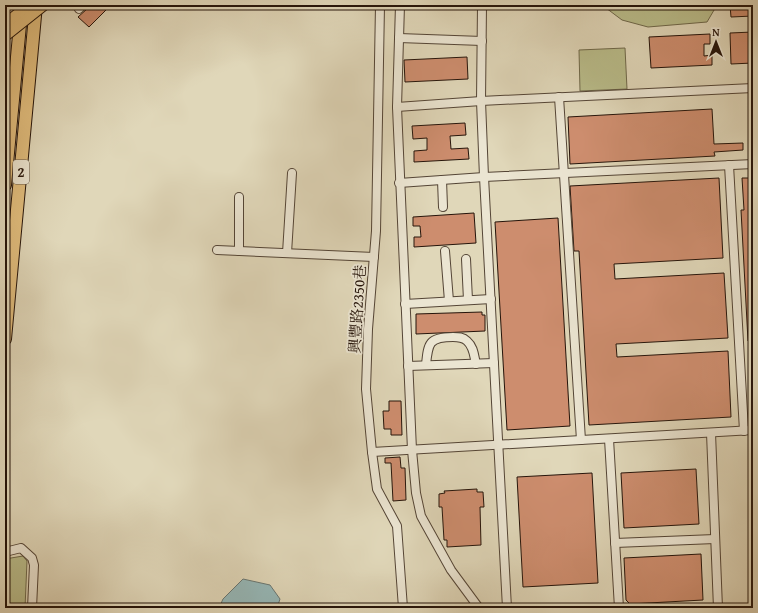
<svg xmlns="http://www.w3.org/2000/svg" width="758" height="613" font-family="'Gentium Book Plus','Noto Serif TC',serif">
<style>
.green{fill:#b9bc8a;stroke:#6f684a}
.water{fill:#96b8b8;stroke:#697672}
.building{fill:#cd8d6e;stroke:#25140a}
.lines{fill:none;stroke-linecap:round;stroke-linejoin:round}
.minor-casing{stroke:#544536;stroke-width:10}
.highway-casing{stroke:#25140a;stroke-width:14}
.minor{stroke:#ebe5d2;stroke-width:8}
.highway{stroke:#e0bc7c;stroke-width:12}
.major-bridge-casing{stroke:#25140a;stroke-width:12;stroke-linecap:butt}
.major-bridge{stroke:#e0bc7c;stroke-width:10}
.labels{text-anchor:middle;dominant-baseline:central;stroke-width:3.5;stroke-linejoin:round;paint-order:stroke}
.shield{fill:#ebe5d2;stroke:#605346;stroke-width:1}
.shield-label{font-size:14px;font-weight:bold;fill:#25140a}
.street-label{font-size:15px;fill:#25140a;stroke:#ebe5d2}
</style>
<rect width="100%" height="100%" fill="#e0d7b9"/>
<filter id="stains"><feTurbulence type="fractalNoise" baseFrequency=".005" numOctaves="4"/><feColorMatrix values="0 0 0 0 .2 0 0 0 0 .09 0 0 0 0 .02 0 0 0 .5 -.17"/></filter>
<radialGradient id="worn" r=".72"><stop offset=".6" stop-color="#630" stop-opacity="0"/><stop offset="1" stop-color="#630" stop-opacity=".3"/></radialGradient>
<!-- green -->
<g class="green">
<path d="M602,5H717L707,22L648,27L622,20Z"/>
<path d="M625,48L627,89L580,91L579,50Z"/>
<path d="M23,556L27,561L25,608H5V559Z"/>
</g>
<!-- water -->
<path class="water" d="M243,579L270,585L280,599L277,608H219L223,599Z"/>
<!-- building -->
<g class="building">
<path d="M89,5H111L89,27L78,17L87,9Z"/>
<path d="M730,5H753V16L731,17Z"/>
<path d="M753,32V63L731,64L730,33Z"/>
<path d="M710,34V44H704V56L712,55V65L651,68L649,37Z"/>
<path d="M467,57L468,79L405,82L404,60Z"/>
<path d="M712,109L714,144L743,143V150L714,152L715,156L570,164L568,117Z"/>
<path d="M465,123L466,135L450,136L451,149L468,148L469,159L414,162V151L427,150V138L413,139L412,126Z"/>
<path d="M719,178L723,258L614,264L615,279L724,273L728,338L616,344L617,357L728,351L731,417L589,425L579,251H574L570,186Z"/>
<path d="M742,178H753V341H748L741,210H744Z"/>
<path d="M474,213L476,243L414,247V237H421L420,226H413V217Z"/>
<path d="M558,218L570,426L507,430L495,222Z"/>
<path d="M482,312V315H485V331L416,334V314Z"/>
<path d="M389,401H401L402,435H391V429H384L383,411H389Z"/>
<path d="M400,457L401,468H405L406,500L393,501L391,463H385V458Z"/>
<path d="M696,469L699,524L624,528L621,473Z"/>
<path d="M592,473L598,583L523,587L517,477Z"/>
<path d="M477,489V492H483L484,507H480L481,545L447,547V540H444L442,507H439V494L445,493L444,491Z"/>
<path d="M701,554L703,600L630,604L626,600L624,558Z"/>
</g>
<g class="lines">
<!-- minor casing -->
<g class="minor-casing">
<g id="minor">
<path d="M380,5L376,231L368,329L366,389L372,452L377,489L397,526L403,608"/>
<path d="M400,5L397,107L412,450L416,493L421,516L451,570L479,608"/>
<path d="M482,5L481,101L484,177L507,608"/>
<path d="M79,9L83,5"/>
<path d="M399,38L482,41"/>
<path d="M559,97L581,440"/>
<path d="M397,107L481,101L753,88"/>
<path d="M729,165L744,431"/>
<path d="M442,180L443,207"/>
<path d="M399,183L484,177L753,164"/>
<path d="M239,197V251"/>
<path d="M217,250L374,257"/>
<path d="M445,251L449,301"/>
<path d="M287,253L292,173"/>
<path d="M466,259L468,300"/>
<path d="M405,304L491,299"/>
<path d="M426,365C428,343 429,337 453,337C458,337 463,337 467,341C474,347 474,356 476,364"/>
<path d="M408,366L494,363"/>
<path d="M711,433L718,608"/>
<path d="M609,439L619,608"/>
<path d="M372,452L753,430"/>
<path d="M615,543L715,539"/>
<path d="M5,552L21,548L32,558L34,565L32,608"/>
<path d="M750,608H753"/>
</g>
</g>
<!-- highway casing -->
<g class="highway-casing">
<g id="highway">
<path d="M5,185L21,14"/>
<path d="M5,339L36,5"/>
</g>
</g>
<!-- minor -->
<use href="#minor" class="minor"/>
<!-- highway -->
<use href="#highway" class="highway"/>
<!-- major-bridge casing -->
<g class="major-bridge-casing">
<g id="major-bridge">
<path d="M5,24L29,5"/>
<path d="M5,36L44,5"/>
</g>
</g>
<!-- major-bridge -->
<use href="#major-bridge" class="major-bridge"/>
</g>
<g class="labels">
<!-- shield labels -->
<rect class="shield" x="13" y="160" width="16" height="24" rx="3"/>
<g class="shield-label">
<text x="21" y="172">2</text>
</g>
<!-- street labels -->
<g class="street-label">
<text transform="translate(357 309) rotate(-86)">興豐路2350巷</text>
</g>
</g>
<!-- margin -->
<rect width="758" height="613" fill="none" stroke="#e0d7b9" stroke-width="20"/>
<rect x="6" y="6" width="746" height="601" fill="none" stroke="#25140a" stroke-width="2"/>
<rect x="10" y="10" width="738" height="593" fill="none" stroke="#25140a"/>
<!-- north arrow -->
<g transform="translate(716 42)" stroke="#ebe5d2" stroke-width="3" paint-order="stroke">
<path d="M0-3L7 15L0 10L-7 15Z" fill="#25140a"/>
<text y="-6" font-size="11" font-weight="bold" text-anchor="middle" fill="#25140a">N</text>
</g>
<rect width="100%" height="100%" filter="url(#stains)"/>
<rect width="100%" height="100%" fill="url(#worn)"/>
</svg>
